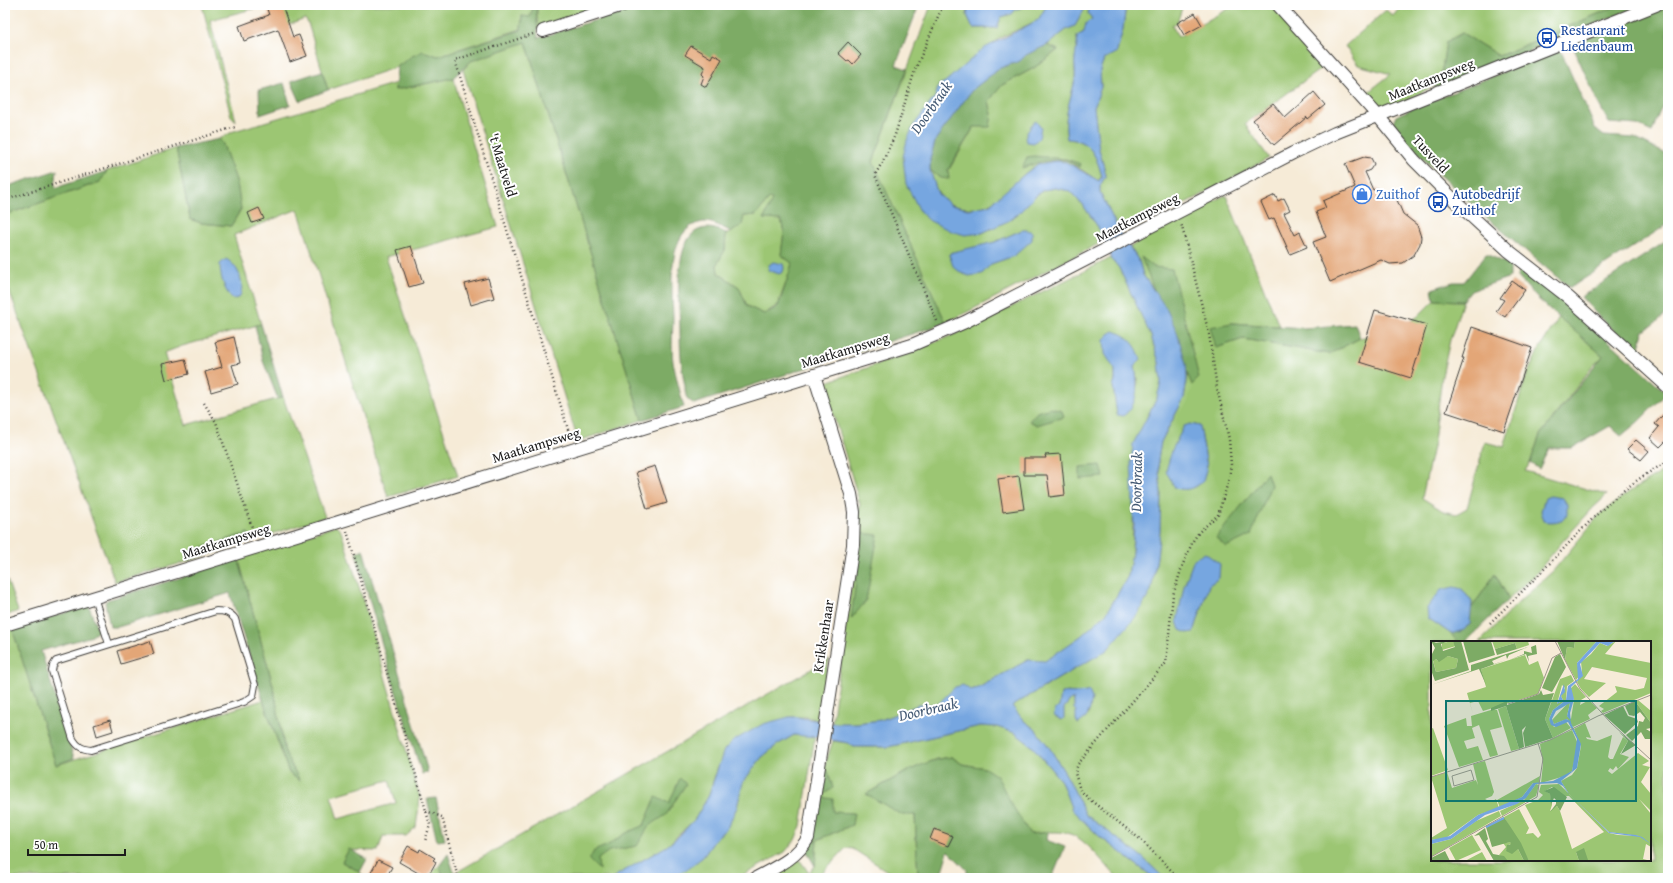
<svg xmlns="http://www.w3.org/2000/svg" width="1673" height="883" font-family="'Gentium Book Plus',serif">
<style>
.green{fill:#9cc673;stroke:#5c7148;fill-rule:evenodd}
.forest{fill:#7dab65;stroke:#4c6440}
.water{fill:#76a6e0;stroke:#49617e}
.building{fill:#e3a677}
.lines{fill:none;stroke-linecap:round;stroke-linejoin:round}
.service-casing{stroke:#3d3b38;stroke-width:8}
.minor-casing{stroke:#3d3b38;stroke-width:14}
.path{stroke:#3d3b38;stroke-width:2.5;stroke-dasharray:1 3;stroke-linecap:butt}
.service{stroke:#fff;stroke-width:6}
.minor{stroke:#fff;stroke-width:12}
.labels{text-anchor:middle;dominant-baseline:central;stroke-width:4;stroke-linejoin:round;paint-order:stroke}
.transit-label{font-size:14px;fill:#164399;stroke:#fff;text-anchor:start}
.street-label{font-size:14px;fill:#1c1c1c;stroke:#fff}
.shop-label{font-size:14px;fill:#366cbe;stroke:#fff;text-anchor:start}
.water-label{font-size:15px;font-style:italic;fill:#445a74;stroke:#fff}
.inset-river{fill:none;stroke:#76a6e0;stroke-width:2}
.inset-road{fill:none;stroke:#9f988c;stroke-width:1}
.view{fill:#0f766e;fill-opacity:0.15;stroke:#0f766e;stroke-width:2}
.inset-edge{fill:none;stroke:#1c1c1c;stroke-width:2}
</style>
<rect width="100%" height="100%" fill="#fff"/>
<filter id="ink" filterUnits="userSpaceOnUse"><feTurbulence type="fractalNoise" baseFrequency=".025" numOctaves="2"/><feDisplacementMap in="SourceGraphic" scale="8" xChannelSelector="R" yChannelSelector="G"/><feConvolveMatrix kernelMatrix="1 2 1 2 8 2 1 2 1" color-interpolation-filters="sRGB"/></filter>
<filter id="wash" filterUnits="userSpaceOnUse"><feTurbulence type="fractalNoise" baseFrequency=".012" numOctaves="4" result="noise"/><feDisplacementMap in="SourceGraphic" scale="16" xChannelSelector="R" yChannelSelector="G"/><feGaussianBlur stdDeviation="0.9" result="paint"/><feColorMatrix in="noise" values="0 0 0 0 0 0 0 0 0 0 0 0 0 0 0 0 0 1.4 0 .05"/><feComposite in="paint" operator="in"/></filter>
<g filter="url(#wash)">
<rect width="100%" height="100%" fill="#f6ebd7"/>
<!-- green -->
<g class="green">
<path d="M202,5H268L210,20L236,121L231,116Z"/>
<path d="M282,5H536L533,8L530,18L522,16L521,29L438,56L429,54L412,56L397,67L328,90L308,23L305,19L286,26Z"/>
<path d="M537,5H611L537,29Z"/>
<path d="M931,5H969L967,15L973,28H997L1001,17L1012,14L1016,9L1021,8L1020,5H1047L1038,20L1000,38L945,82L939,85L935,97L927,107L906,184L982,233L1010,220L1020,212L1034,197L1044,190L1055,188L1070,191L1085,208L1098,227L1104,241L946,323L873,162ZM1022,230L1014,256L991,264L980,246L995,242Z"/>
<path d="M1084,5H1090L1088,13L1092,19L1084,32L1077,36C1078,44 1076,50 1075,58C1074,65 1076,72 1075,80C1070,101 1063,118 1067,139C1091,140 1096,156 1102,176L1098,181C1077,166 1067,158 1040,164C1034,166 1027,172 1022,176C1003,194 989,213 960,207C938,203 936,189 930,170L940,178L948,171L956,158L974,127L992,114L989,101L1002,85L1034,68L1058,50L1047,45L1066,30L1075,26L1083,12Z"/>
<path d="M1126,5H1183L1177,23L1172,25L1178,37L1235,5H1272L1326,65L1245,124L1269,158L1198,197L1120,233L1100,192V186L1106,175L1099,149L1094,107L1101,87L1100,70L1104,59L1117,51L1123,29Z"/>
<path d="M1402,5H1619L1499,56L1462,33L1446,42L1441,76L1416,88L1437,84L1400,104L1384,109L1367,93L1391,74L1358,65L1345,46L1386,10L1393,16Z"/>
<path d="M526,42L642,420L578,441L463,70L471,61Z"/>
<path d="M453,78L498,227L386,257L458,476L388,497L298,209L234,235L261,324L182,346L164,353L186,425L283,397L325,517L253,540L248,533L189,552V561L115,582L5,279V215L100,182L107,171L176,148L190,219L201,223L231,226L241,209L237,183L222,142L219,139L234,131L396,83L395,90Z"/>
<path d="M1226,195L1279,326L1232,323L1216,348L1243,339L1329,354L1360,338L1400,327L1417,317L1434,300L1463,301L1450,340L1442,376L1434,442L1422,498L1443,511L1456,514L1467,508L1485,442L1504,447L1526,377L1538,351L1559,317L1603,356L1592,367L1540,435L1530,463L1525,471L1607,495L1593,508L1562,542L1535,575L1509,599L1495,574L1471,609L1472,602L1462,589L1428,618L1451,634L1458,642H1432V860H1650V642H1480L1520,601L1553,571L1600,514L1629,492L1668,468V878H1164L1142,857L1086,815L1068,778L1049,747L1035,729L1024,721L1012,706L1107,650L1151,591L1157,557L1160,531L1161,493L1158,460L1161,442L1184,398L1187,379L1186,364L1166,308L1143,275L1139,261L1130,247L1181,215ZM1190,424L1200,426L1207,466ZM1212,558L1219,578L1209,585L1194,632ZM1089,691C1091,703 1092,722 1076,720L1077,715L1074,704V699H1071L1064,708L1055,710L1059,707L1067,692L1081,694Z"/>
<path d="M769,199L772,200L781,220L784,232L781,255L792,263C789,278 782,291 778,305L764,314L747,306L739,287L718,273L717,264L725,250L726,233L732,232L744,216L756,215Z"/>
<path d="M1111,258L1119,268L1151,336L1159,362L1161,382L1157,398L1147,417L1134,496L1132,552L1128,576L1106,614L1081,636L1045,662L1028,660L978,688L970,690L955,687L938,704L918,705L881,720L850,724L832,723L856,553L860,504L824,383L904,355L960,332ZM1135,366L1138,383L1123,416L1117,414L1113,386L1115,380V370Z"/>
<path d="M336,526L341,531L360,590L420,798L416,827L406,836H383L378,851L349,850L342,862L360,872L365,878H5V630L12,628L56,765L263,700L289,773L299,780L285,753L274,689L238,557ZM389,780L396,803L338,819L331,796Z"/>
<path d="M5,574L18,611L5,616Z"/>
<path d="M829,659L818,720L806,717H789L718,766L708,797L695,819L667,846L612,878H456L455,873Z"/>
<path d="M980,726L997,727L1015,733L1032,746L1061,781L1072,810L1099,836L1154,878H1118C1106,866 1085,838 1070,834C1057,830 1043,833 1030,834L985,768L962,764L952,757L937,759L906,772L866,794L915,815L918,878H898L853,849L846,848L817,878H767L799,859L809,873L815,866L817,840L852,825L833,812L819,797L824,767L833,741L848,743L854,747H888Z"/>
<path d="M794,735L815,736L801,826L795,840L785,852L738,878H669L703,857L717,837L727,828L737,807L743,782L762,757L777,745Z"/>
<path d="M439,866L445,878H427Z"/>
</g>
<!-- forest -->
<g class="forest">
<path d="M536,5L538,38L645,5H919L896,65L907,69L873,162L946,323L694,404C692,402 688,400 687,398C685,395 685,389 685,386C681,367 680,348 680,328C679,298 669,206 726,233L725,250L717,264L718,273L739,287L747,306L764,314C768,312 775,309 778,306C780,302 791,269 792,263L781,255L784,232L781,220L764,219L772,200L769,199L756,215L744,216L742,225L732,232C723,228 712,221 703,222C665,227 672,289 673,316C673,331 671,347 673,362C676,377 680,392 684,407L642,420L526,42L471,61L453,78L395,90L397,67L412,56L423,51L438,56L521,30L522,16L530,17L533,8Z"/>
<path d="M1619,5H1642L1433,91L1437,84L1413,89L1441,76L1446,42L1462,33L1499,56Z"/>
<path d="M1664,6L1668,13V102C1659,107 1656,123 1652,132L1637,125L1609,123L1597,101L1572,44Z"/>
<path d="M1047,45L1058,50L1034,68L1002,85L989,101L992,114L990,127H974L948,170L949,179L940,178L930,170V159L936,139L972,90L1000,68L1020,61L1025,55Z"/>
<path d="M1560,49L1596,130L1604,136L1634,138L1668,155V224L1570,288L1480,212L1418,154L1392,125L1396,116L1402,113Z"/>
<path d="M322,71L328,90L300,101L291,81Z"/>
<path d="M284,83L290,105L260,115L259,90Z"/>
<path d="M219,139L222,142L237,183L241,209L231,226L201,223L190,219L176,148Z"/>
<path d="M1034,156L1066,159L1081,164L1080,167L1066,160L1043,161L1022,168L1027,157Z"/>
<path d="M57,170L55,188L107,171L100,182L5,215V187Z"/>
<path d="M1668,240V313L1643,332L1638,352L1602,320L1581,297Z"/>
<path d="M1486,254L1510,265V277L1471,291L1463,301L1434,300L1432,289L1453,282H1464Z"/>
<path d="M1141,257L1154,267L1172,269L1199,378L1192,385Z"/>
<path d="M1520,271L1564,301L1667,393L1639,421L1621,436L1610,426L1572,448H1549L1539,469L1530,463L1540,435L1603,356L1537,298L1517,276Z"/>
<path d="M1232,323L1304,328L1355,324L1360,338L1329,354L1243,339L1216,348L1210,327Z"/>
<path d="M261,324L283,397L278,399L263,361L255,325Z"/>
<path d="M1051,408L1062,411L1064,417L1037,425L1029,421L1037,412Z"/>
<path d="M1101,465L1104,477L1080,479V467Z"/>
<path d="M1267,473L1271,485L1251,535L1226,547L1216,538Z"/>
<path d="M248,533L253,540L189,561L188,552Z"/>
<path d="M862,533L878,535L866,601L851,619Z"/>
<path d="M363,549L428,772L422,774L393,683L356,553Z"/>
<path d="M238,557L274,689L285,753L300,781L289,773L263,700L230,593L118,627H110L105,602L107,600L189,575Z"/>
<path d="M1495,574L1509,599L1465,642H1458L1451,634L1464,630L1470,623L1471,609Z"/>
<path d="M89,606L98,631L92,636L41,651L74,758L56,765L12,628Z"/>
<path d="M952,757L962,764L985,768L997,776L1012,805L1030,834L1049,832L1046,840L1065,847L1052,878H967V870L948,851L940,878H918L915,815H902L866,794C893,780 921,760 952,757Z"/>
<path d="M824,767L828,771L833,788L820,797L833,799V812L854,813L852,825L817,840L815,866L806,850Z"/>
<path d="M680,778L686,784L666,815L649,826L637,846L609,851L598,859L599,870L589,860L594,851L610,844L624,834L644,825L656,797L669,803Z"/>
<path d="M436,798L445,840L437,841L427,799Z"/>
<path d="M349,849L367,859L360,872L342,862Z"/>
<path d="M448,854L456,878H445L439,866Z"/>
</g>
<!-- water -->
<g class="water">
<path d="M969,5H1020L1021,8L1016,9L1012,14L1001,17L997,28H973L967,15Z"/>
<path d="M1047,5H1084L1083,12L1075,26L1066,30L1047,45L1026,55L1020,61L1000,68L972,90L936,139L930,159V170L938,194L951,205L969,209L989,205L1026,173L1038,164L1056,161L1066,162L1099,181L1102,176C1096,156 1091,140 1067,139C1063,118 1070,101 1075,80C1076,72 1074,65 1075,58C1076,50 1078,44 1077,36L1084,32L1086,23L1092,19L1088,13L1090,5H1126L1123,29L1117,52L1104,59L1100,70L1101,87L1094,107L1099,149L1106,175L1100,186V192L1120,233L1139,261L1143,275L1166,308L1177,332L1186,364L1187,379L1184,398L1161,442L1158,460L1161,493L1160,531L1157,557L1151,591L1138,614L1107,650L1012,706L1024,721L1035,729L1049,747L1068,778L1086,815L1142,857L1164,878H1154L1099,836L1072,810L1061,781L1032,746L1015,733L997,727L980,726L888,747H854L848,743L815,737L794,735L777,745L762,757L743,782L737,807L727,828L717,837L703,857L687,869L669,878H612L667,846L679,836L695,819L708,797L724,750L733,741L763,724L789,717H797L832,723H857L881,720L918,705L938,704L955,687L963,685L970,690L978,688L1028,660L1045,661L1081,636L1106,614L1128,576L1132,552L1134,526L1131,463L1133,444L1157,398L1161,382L1159,362L1151,336L1119,268L1111,258L1098,227L1085,208L1070,191L1055,188L1043,190L1034,197L1020,212L1010,220L982,233L965,235L951,231L930,221L921,213L906,184L903,157L907,140L914,125L935,97L939,85L945,82L983,49L1038,20Z"/>
<path d="M1036,121L1041,128L1039,138L1034,143L1027,142L1025,139C1026,134 1031,123 1036,121Z"/>
<path d="M1022,230H1027L1032,232V240L1014,256L991,264L982,274L969,276L961,273L953,266L949,254L953,252L995,242Z"/>
<path d="M226,259C239,266 246,285 239,298L232,299C224,290 220,276 220,264Z"/>
<path d="M773,262L783,264L784,268L783,272L779,274L768,270L769,265Z"/>
<path d="M1114,331C1129,336 1137,345 1141,360L1135,366C1138,384 1139,405 1123,416L1117,415L1113,386L1115,380V370L1105,354L1104,340L1109,334Z"/>
<path d="M1190,424L1200,426L1207,466L1203,482C1192,489 1188,491 1175,488L1166,471L1172,450L1184,426Z"/>
<path d="M1550,496L1563,498L1567,504V516C1561,522 1552,523 1544,521L1541,511L1545,498Z"/>
<path d="M1205,553L1220,564L1219,578L1209,585L1194,632L1187,633L1180,630L1177,621L1184,586L1194,559Z"/>
<path d="M1454,587L1462,589L1472,602L1470,623L1464,630L1451,634L1428,618L1427,608L1441,590Z"/>
<path d="M1089,691L1092,698L1090,709L1086,718L1078,724L1076,720V711L1074,709V699H1071L1064,708V718L1062,720L1054,716L1055,710L1059,707L1061,693C1071,691 1079,695 1089,691Z"/>
</g>
<g id="blocks">
<!-- building -->
<g class="building">
<path d="M278,5H282L293,37L299,35L307,56L290,62L278,29L244,41L239,26L269,15L267,9Z"/>
<path d="M1195,13L1202,25L1184,35L1177,23Z"/>
<path d="M848,42L861,55L853,64L849,60L847,61L838,53Z"/>
<path d="M691,46L711,58L713,54L722,59L706,87L701,84L704,76L702,74L705,67L685,55Z"/>
<path d="M1314,92L1325,105L1308,119L1307,117L1274,145L1253,120L1273,104L1285,118Z"/>
<path d="M1364,157L1371,158L1374,164L1370,170L1365,172L1373,190L1378,188L1382,198L1394,193L1403,214L1417,225L1421,237L1420,244L1414,255L1403,263L1390,264L1381,260L1330,282L1313,242L1326,237L1316,212L1326,208L1323,201L1355,187L1345,164Z"/>
<path d="M1275,195L1278,201L1284,198L1290,210L1284,213L1295,235L1300,232L1307,247L1290,254L1274,218L1269,220L1261,202Z"/>
<path d="M259,208L264,219L252,223L248,213Z"/>
<path d="M411,246L423,283L409,287L397,250Z"/>
<path d="M488,278L494,298L471,305L465,284Z"/>
<path d="M1512,281L1525,290L1505,317L1496,311L1504,300L1500,298Z"/>
<path d="M1375,310L1427,325L1411,378L1359,362Z"/>
<path d="M1472,327L1532,348L1504,431L1446,412L1464,358H1462Z"/>
<path d="M234,337L240,363L232,365L238,384L211,392L205,372L222,367L215,342Z"/>
<path d="M185,359L189,374L166,380L162,364Z"/>
<path d="M1668,409V439L1660,447L1650,438L1659,427L1655,424Z"/>
<path d="M1636,440L1649,451L1641,460L1627,449Z"/>
<path d="M1061,454L1065,495L1050,497L1047,475H1024V458H1046L1045,455Z"/>
<path d="M655,466L667,503L647,509L636,472Z"/>
<path d="M1019,476L1024,509L1003,512L998,479Z"/>
<path d="M150,641L154,654L121,664L117,651Z"/>
<path d="M110,720L113,731L97,736L94,725Z"/>
<path d="M934,829L953,836L948,846L930,839Z"/>
<path d="M408,846L419,852L420,849L435,858L433,860L436,862L427,878L399,862Z"/>
<path d="M378,860L392,867L386,878H368Z"/>
</g>
</g>
</g>
<g filter="url(#ink)">
<use href="#blocks" fill-opacity="0" stroke="#3d3b38" stroke-width="1"/>
<g class="lines">
<!-- service casing -->
<g class="service-casing">
<g id="service">
<path d="M94,597L109,644"/>
<path d="M216,611C224,611 230,612 235,619L255,685L253,696L244,702L91,750C82,749 78,747 73,739L52,671L53,666L56,661Z"/>
</g>
</g>
<!-- minor casing -->
<g class="minor-casing">
<g id="minor">
<path d="M1278,5L1378,116L1414,160L1454,200L1509,251L1568,297L1668,387"/>
<path d="M543,31L623,5"/>
<path d="M5,625L912,345L965,322L1293,153L1335,133L1656,5"/>
<path d="M756,878C776,867 796,859 808,838L853,545L854,512L851,494L814,375"/>
</g>
</g>
<!-- path -->
<g class="path">
<path d="M533,34L455,60L571,439"/>
<path d="M5,200L235,127"/>
<path d="M937,321L875,175L883,161L895,135L915,70L943,5"/>
<path d="M204,403L216,422L255,536"/>
<path d="M347,531L430,825L425,841"/>
<path d="M1490,623C1509,604 1529,585 1548,565C1585,527 1620,485 1668,462"/>
<path d="M426,811L442,817L458,878"/>
<path d="M1179,878L1141,840L1089,799L1080,790L1077,780L1075,773L1078,764L1166,663L1173,595L1183,564L1193,541L1199,532L1218,515L1229,479L1231,465L1229,439L1217,388L1209,334L1181,223"/>
</g>
<!-- service -->
<use href="#service" class="service"/>
<!-- minor -->
<use href="#minor" class="minor"/>
</g>
</g>
<!-- icons -->
<defs>
<g id="bus-ring" transform="scale(1)"><circle r="9.5" fill="#fff" stroke="#1a4fb4" stroke-width="1.5"/><path d="M-5-6H5V4H4V6H2V4H-2V6H-4V4H-5ZM-3.5-4V0h7V-4ZM-3.5 1.2v1.5H-2V1.2ZM2 1.2v1.5H3.5V1.2Z" fill="#1a4fb4"/></g>
<g id="shop-ring" transform="scale(1)"><circle r="9.5" fill="#fff" stroke="#3f7fe0" stroke-width="1.5"/><path d="M-5-2.5h2.3a2.7 3.5 0 0 1 5.4 0H5L5.5 6h-11ZM-1.5-2.5h3a1.5 2.3 0 0 0-3 0Z" fill="#3f7fe0"/></g>
</defs>
<g fill-rule="evenodd">
<use href="#bus-ring" x="1547" y="38"/>
<use href="#shop-ring" x="1362" y="194"/>
<use href="#bus-ring" x="1438" y="202"/>
</g>
<g class="labels">
<!-- transit labels -->
<g class="transit-label">
<text x="1561" y="30">Restaurant<tspan x="1561" dy="16">Liedenbaum</tspan></text>
<text x="1452" y="194">Autobedrijf<tspan x="1452" dy="16">Zuithof</tspan></text>
</g>
<!-- street labels -->
<g class="street-label">
<text transform="translate(1431 79) rotate(-22)">Maatkampsweg</text>
<text transform="translate(1431 154) rotate(47)">Tusveld</text>
<text transform="translate(503 165) rotate(73)">'t Maatveld</text>
<text transform="translate(1137 217) rotate(-27)">Maatkampsweg</text>
<text transform="translate(845 350) rotate(-17)">Maatkampsweg</text>
<text transform="translate(536 445) rotate(-17)">Maatkampsweg</text>
<text transform="translate(226 541) rotate(-17)">Maatkampsweg</text>
<text transform="translate(823 636) rotate(-81)">Krikkenhaar</text>
</g>
<!-- shop labels -->
<g class="shop-label">
<text x="1376" y="194">Zuithof</text>
</g>
<!-- water labels -->
<g class="water-label">
<text transform="translate(931 107) rotate(-55)">Doorbraak</text>
<text transform="translate(1136 482) rotate(-89)">Doorbraak</text>
<text transform="translate(928 709) rotate(-13)">Doorbraak</text>
</g>
</g>
<!-- overview -->
<g transform="translate(1431 641)">
<rect width="220" height="220" fill="#f6ebd7"/>
<path d="M22,0L25,5L11,9V2ZM61,0H97L98,4L86,8L84,2L64,8ZM144,0H166L146,22L149,34L145,39L134,19L136,6L143,7ZM185,0L174,13L220,22V52L172,72L170,70L173,68L168,65L186,51L184,45L204,49L213,47L216,37L161,26L153,38L175,42L158,56L150,48L146,41L151,31L150,21L160,13L169,2L176,5ZM94,14L98,24L107,20L113,37L107,53L52,70L47,60L39,62L42,73L36,52L55,46L50,28ZM17,15L27,18L25,27L5,31L2,19L5,18L7,20ZM140,34L143,40L136,45L135,59L122,69L118,78L123,86L135,81L140,87L122,97L114,78L129,38ZM131,44L134,47L130,55L132,59L126,63ZM144,43L155,56L150,59L149,64L158,59L166,67L157,74L159,78L142,86L136,78L123,83L121,79L138,61L139,49V62L136,75L140,78L143,59L139,48ZM207,59L220,70V82L204,60ZM75,65L88,108L80,110L67,68ZM60,69H66L71,86L59,89L67,114L59,116L48,84L41,87L44,97L33,100L36,108L47,105L52,119L28,126L13,85L35,77L36,85H41L40,75ZM154,82L160,97L155,96L156,98L166,100L181,94L177,116L179,118H182L192,96L197,100L189,113L198,116L187,128L185,125L182,129L179,127L177,130L181,133L207,112L218,120L211,124L219,126L210,141L220,153V170L208,158L220,173V206L215,203L212,218L220,220H156L145,211L148,220H98L73,176L88,168L98,187L95,193L102,192L107,197L110,194L94,164L107,159L112,154L108,151L110,144L128,143L178,192L187,194L208,195L178,191L138,153L130,140L141,134L146,127L150,105L143,88ZM121,146L132,155H138L173,191L141,208L129,170L126,165L119,170L121,164L119,153L114,150ZM2,87L17,129L0,135V88ZM141,89L147,103L141,130L134,135L110,142L112,123L109,103ZM54,120L63,151L61,155L54,158L60,161L65,158L68,167L47,174L15,197L0,199V197L16,187L0,136L16,131L21,147L45,139L47,144L42,123ZM109,135L108,142H102L91,156L69,167L66,159ZM105,143L108,144L105,155L71,175L69,170L93,159ZM68,170L70,175L0,216V203L20,198L45,180ZM41,194L50,209L25,220L18,207ZM79,201L81,203H78L75,210L87,208L93,220H77L68,214L75,206L72,202ZM51,211L56,220H34Z" fill="#9cc673" fill-rule="evenodd"/>
<path d="M0,0H7L3,2L18,0L10,3L12,10L24,6L22,0H30L38,29L4,40L0,29V15L4,7ZM17,15L27,18L25,27L5,31L2,20L5,18L8,21ZM32,0H60L64,14L38,22ZM126,0H144L143,7L136,6L134,19ZM84,2L86,8L66,14L64,8ZM105,4L106,13L97,15L98,21L95,13L78,19L93,13V10L101,12L100,6ZM97,6L78,14L76,18L75,14L61,20L63,23L75,19L50,28L55,44L48,28L0,44L40,30V24ZM129,13L135,26L121,51L111,47L124,16ZM110,49L112,54L123,52L114,78L122,97L94,106L92,92L95,85L91,89L93,106L88,108L75,65L60,70V67L76,60V64L108,53ZM204,60L220,82V87L215,88L220,91V98H214L210,91L201,100L195,94L207,85L208,80L212,81L214,77L209,71L203,75L198,74L194,65ZM192,65L197,75L206,78L207,81L194,93L173,74ZM188,91L205,104L190,113L197,100ZM123,146L136,156L129,170L126,165L119,171L125,163V159L123,157L120,164L119,153L113,150ZM73,176L90,202L98,220H93L87,208L81,213L75,210L76,204L80,203L79,201L61,206L55,186ZM54,187L57,198L55,200L62,213L73,215L77,220H63L48,194L43,195ZM153,207L157,219L148,220L145,211ZM14,210L19,220L0,219V217Z" fill="#7dab65" fill-rule="evenodd"/>
<path d="M166,0H184L177,5L169,2L149,23L152,35L140,46L143,58L139,72L140,82L150,103L146,127L130,140L138,153L178,191L205,194L211,196L220,203L209,196L178,192L137,152L132,145L126,142L105,143L95,157L86,163L54,174L20,198L0,203V199L19,195L47,174L91,156L102,142L122,140L141,130L146,98L137,81L125,86L120,84L118,78L122,69L135,59L137,45L147,38L146,22ZM139,62L136,75L140,80L135,78L123,83L121,78L125,70ZM133,43L134,51L130,55L132,59L126,63Z" fill="#76a6e0" fill-rule="evenodd"/>
<path class="inset-river" d="M55,186L73,177"/>
<path class="inset-road" d="M124,0L149,48L180,82L220,119M77,63L107,53L121,17L130,12M40,129L43,139L23,145L21,135ZM0,136L119,99L167,75L220,54M0,216L106,156L112,118L107,102"/>
<path class="view" d="M15,60H205V160H15Z"/>
<rect width="220" height="220" class="inset-edge"/>
</g>
<!-- margin -->
<rect width="1673" height="883" fill="none" stroke="#fff" stroke-width="20"/>
<!-- scale -->
<path d="M28 849v6h97v-6" fill="none" stroke="#1c1c1c" stroke-width="2"/>
<text x="34" y="849" font-size="12" fill="#1c1c1c" stroke="#ffffff" stroke-width="3" paint-order="stroke">50 m</text>
</svg>
